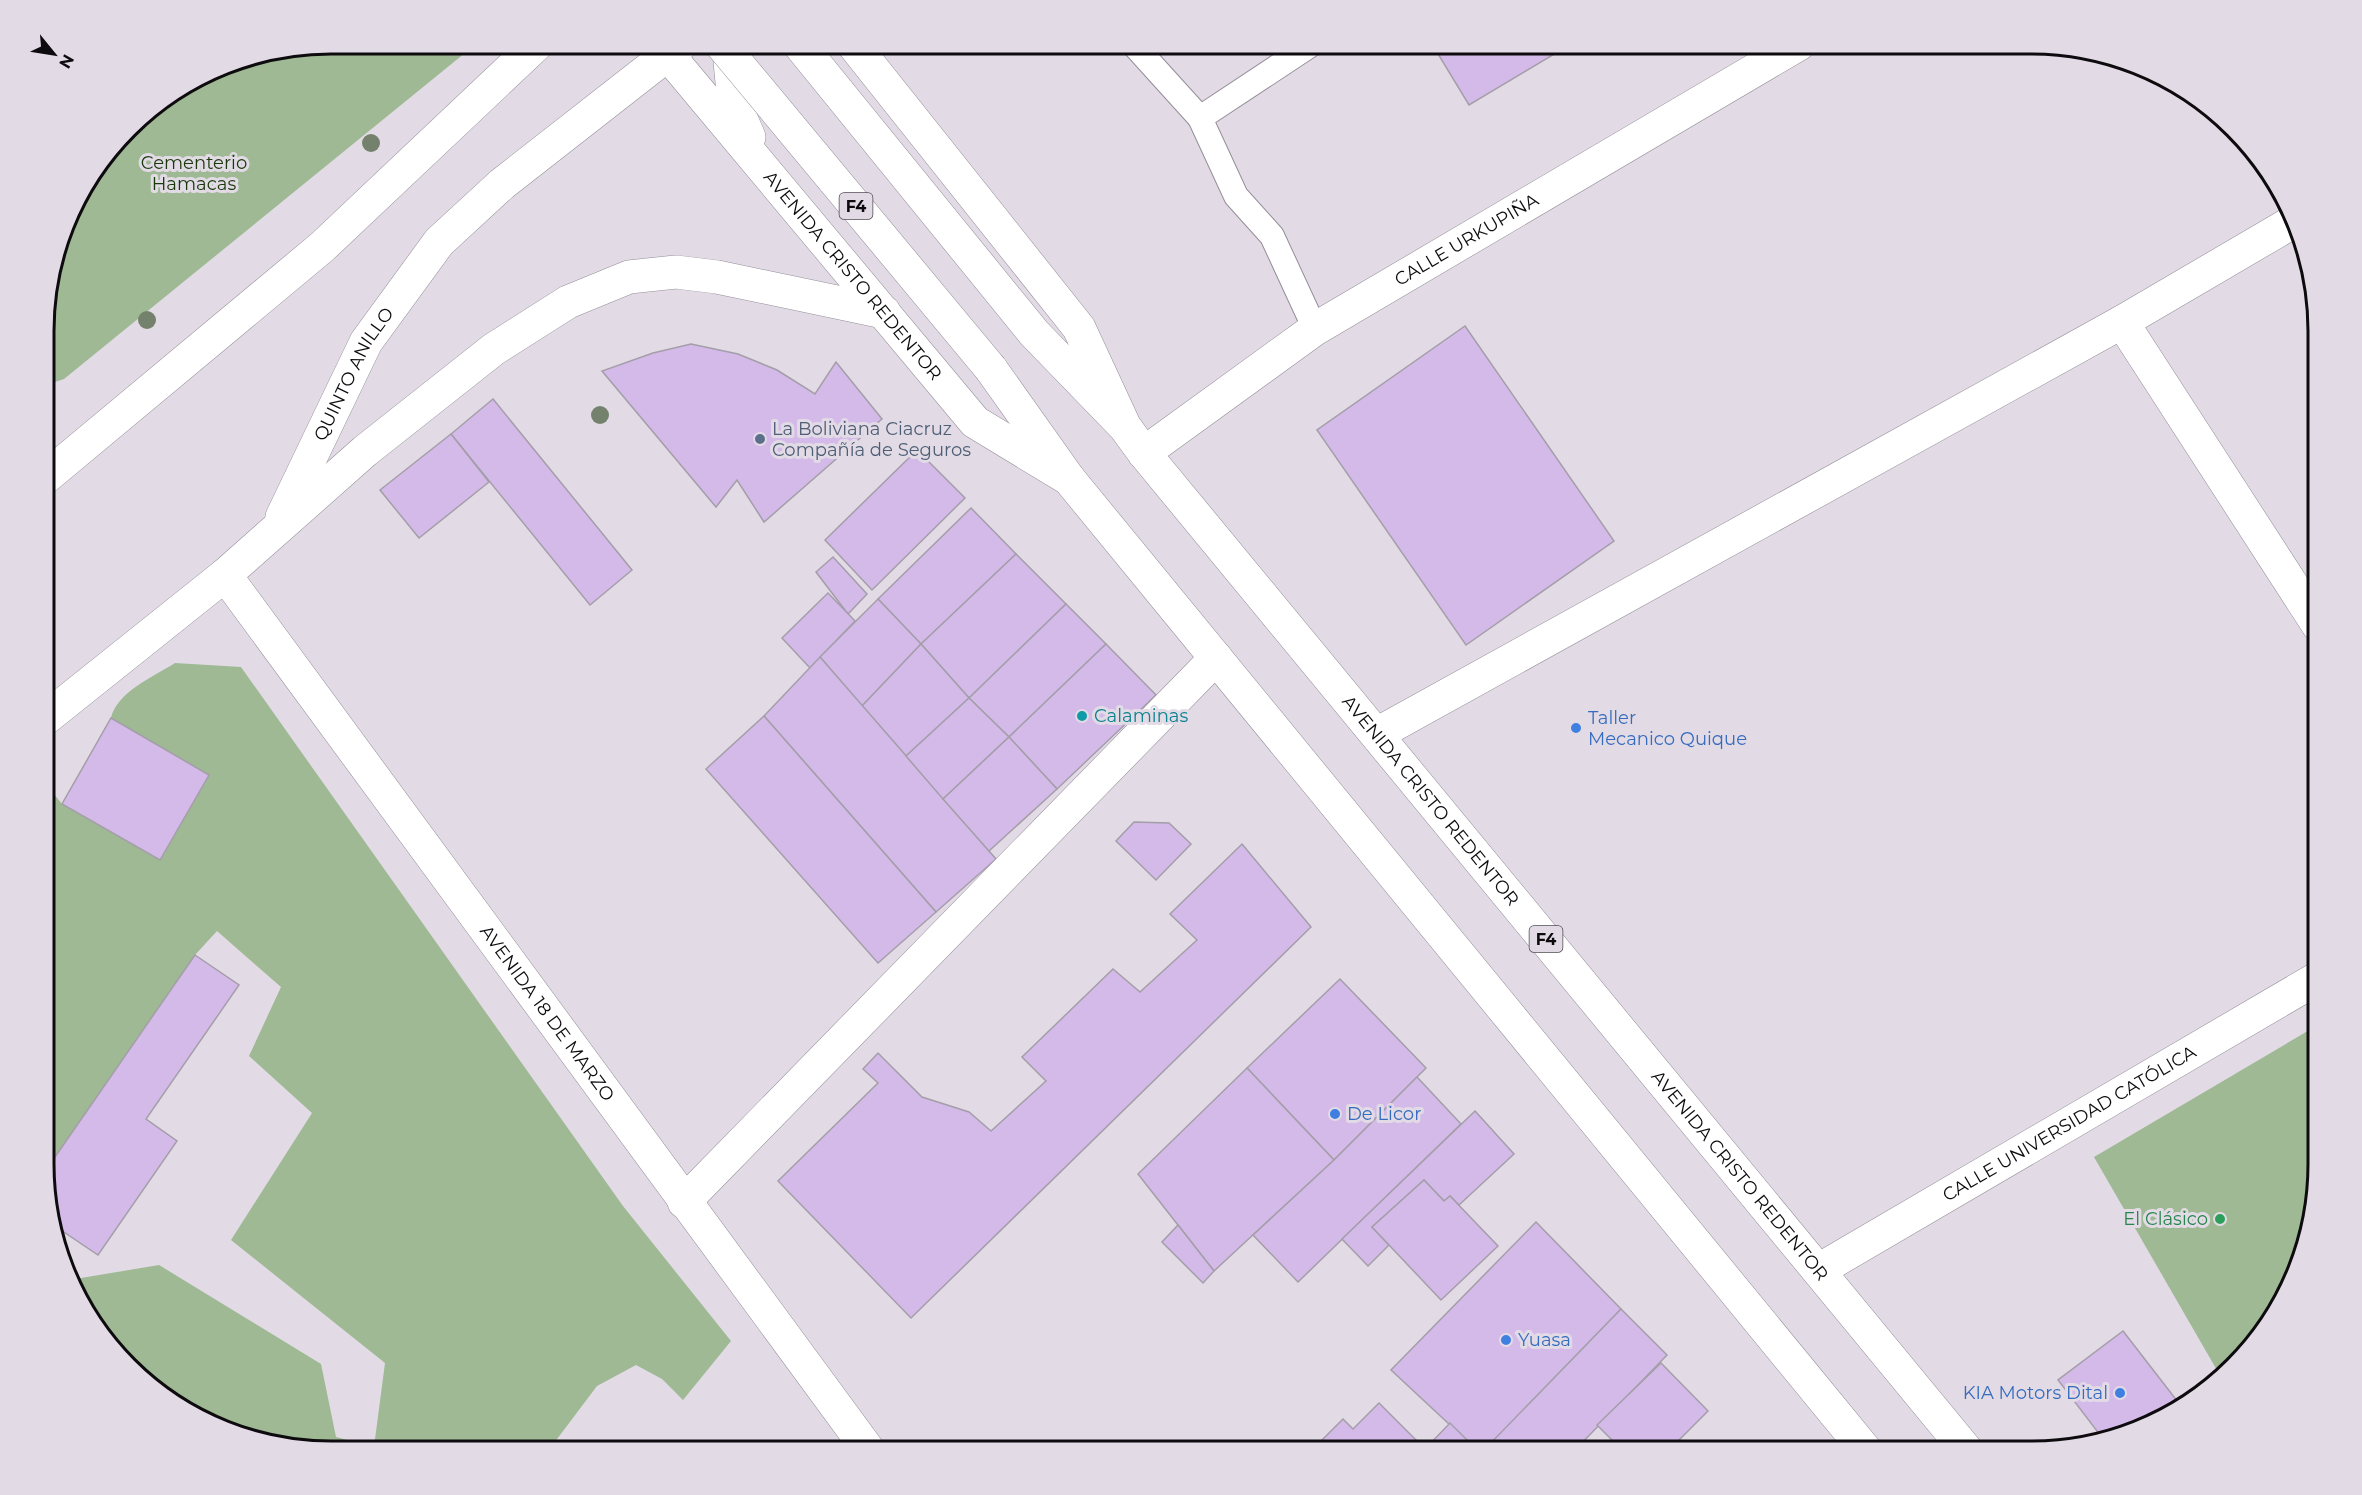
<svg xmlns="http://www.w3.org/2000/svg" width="2362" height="1495" font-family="Montserrat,sans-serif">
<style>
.green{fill:#9eb993}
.building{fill:#d4bae9;stroke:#a49ea9;stroke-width:1.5}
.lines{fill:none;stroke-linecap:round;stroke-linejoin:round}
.service-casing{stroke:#958e99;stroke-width:26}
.minor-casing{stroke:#958e99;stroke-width:34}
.secondary-casing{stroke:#958e99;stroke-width:34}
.trunk-casing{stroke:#958e99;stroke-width:34}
.service{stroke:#fff;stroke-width:24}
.minor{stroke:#fff;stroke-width:33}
.secondary{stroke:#fff;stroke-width:33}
.trunk{stroke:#fff;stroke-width:33}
.trunk-bridge-casing{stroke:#958e99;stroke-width:34;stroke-linecap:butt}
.trunk-bridge{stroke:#fff;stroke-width:33}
.tree{fill:#74826d}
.service-dot{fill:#5c6f8a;stroke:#e2dbe6;stroke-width:2}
.culture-dot{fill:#0f9aa8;stroke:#e2dbe6;stroke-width:2}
.shop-dot{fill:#3f7fe0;stroke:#e2dbe6;stroke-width:2}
.leisure-dot{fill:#2e9e5b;stroke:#e2dbe6;stroke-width:2}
.labels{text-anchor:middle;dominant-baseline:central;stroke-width:6;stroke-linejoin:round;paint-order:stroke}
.shield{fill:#e2dbe6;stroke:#4e4950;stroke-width:1.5}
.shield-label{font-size:16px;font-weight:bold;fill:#0e0b0f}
.park-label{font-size:18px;fill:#1a390a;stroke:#e2dbe6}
.street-label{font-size:18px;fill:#0e0b0f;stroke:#e2dbe6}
.service-label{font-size:18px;fill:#4e5e75;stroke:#e2dbe6;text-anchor:start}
.culture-label{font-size:18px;fill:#0d838f;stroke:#e2dbe6;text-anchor:start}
.shop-label{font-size:18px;fill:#366cbe;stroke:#e2dbe6;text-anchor:start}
.leisure-label{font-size:18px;fill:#27864d;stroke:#e2dbe6;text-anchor:end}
.rim{fill:none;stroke:#0e0b0f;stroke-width:3}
</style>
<rect width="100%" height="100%" fill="#e2dbe6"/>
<!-- green -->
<g class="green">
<path d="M331,44H476L64,379L46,385V294L73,204L141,115L222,65Z"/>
<path d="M175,663L241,667L623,1206L731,1341L683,1400L662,1379L636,1365L597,1386L548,1451H331L257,1442L172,1403L92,1323L75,1279L159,1265L321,1364L336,1437L374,1447L385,1363L231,1240L312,1113L249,1056L281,987L217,931L195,955L46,1170V784L62,804L160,860L209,775L111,718C117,692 153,677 175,663Z"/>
<path d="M2318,1025V1182L2303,1256L2270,1323L2218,1372L2094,1157Z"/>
</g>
<!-- building -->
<g class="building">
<path d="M1432,44H1571L1469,105Z"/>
<path d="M1465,326L1614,541L1466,645L1317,430Z"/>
<path d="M691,344L738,354L777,370L815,394L836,362L882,419L764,522L737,480L716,507L602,371L653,353Z"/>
<path d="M493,399L632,570L590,605L451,434Z"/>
<path d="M451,434L489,482L419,538L380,490Z"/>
<path d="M917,450L965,498L872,590L825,540Z"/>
<path d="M971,508L1016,554L921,644L878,599Z"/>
<path d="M1016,554L1066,604L969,698L921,644Z"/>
<path d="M833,557L867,594L848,614L816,572Z"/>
<path d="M828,593L855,621L810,668L782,638Z"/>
<path d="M878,599L921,644L862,706L820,657Z"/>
<path d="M1066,604L1106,644L1009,737L969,698Z"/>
<path d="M921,644L969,698L906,756L862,706Z"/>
<path d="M1106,644L1156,695L1057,789L1009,737Z"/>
<path d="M820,657L996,859L936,912L764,716Z"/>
<path d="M969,698L1009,737L943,799L906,756Z"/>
<path d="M764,716L936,912L878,963L706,769Z"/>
<path d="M111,718L209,775L160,860L62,804Z"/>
<path d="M1009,737L1057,789L989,851L943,799Z"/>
<path d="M1134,822L1169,823L1191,844L1156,880L1116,841Z"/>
<path d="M1242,844L1311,927L911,1318L778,1181L878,1083L863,1069L878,1053L922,1097L969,1112L991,1131L1046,1081L1022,1057L1113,969L1140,992L1197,940L1170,914Z"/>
<path d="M195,955L239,985L146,1119L177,1141L98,1255L55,1226L46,1201V1170Z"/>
<path d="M1340,979L1426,1068L1334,1160L1247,1068Z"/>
<path d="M1247,1068L1334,1160L1214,1271L1138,1174Z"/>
<path d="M1417,1077L1461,1124L1298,1282L1253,1235L1334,1160Z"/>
<path d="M1475,1111L1514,1154L1459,1205L1450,1196L1444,1201L1424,1180L1372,1227L1389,1245L1368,1266L1342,1239Z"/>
<path d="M1424,1180L1444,1201L1450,1196L1498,1246L1441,1300L1372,1227Z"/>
<path d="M1536,1222L1621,1309L1484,1451H1478L1391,1370Z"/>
<path d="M1178,1225L1214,1271L1203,1283L1162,1242Z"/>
<path d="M1621,1309L1667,1355L1574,1451H1483Z"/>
<path d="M2123,1331L2181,1406L2174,1413L2100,1435L2058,1380Z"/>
<path d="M1661,1363L1708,1411L1668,1451H1623L1597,1425Z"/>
<path d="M1379,1403L1425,1449L1450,1423L1478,1451H1311L1343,1419L1353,1429Z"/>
</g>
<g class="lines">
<!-- service casing -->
<g class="service-casing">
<g id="service">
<path d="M1133,44L1200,118"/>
<path d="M1312,44L1200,118L1236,196L1272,236L1315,329"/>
</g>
</g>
<!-- minor casing -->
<g class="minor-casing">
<g id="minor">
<path d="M2122,322L2318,625"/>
<path id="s1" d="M1144,453L1315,329L1799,44"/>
<path id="s2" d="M225,575L869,1451"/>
<path d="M1377,734L2122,322L2291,223"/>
<path d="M684,1202L1216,658"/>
<path id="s3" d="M1819,1270L2318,978"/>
</g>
</g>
<!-- secondary casing -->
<g class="secondary-casing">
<g id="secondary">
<path id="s4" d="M659,44L975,422L1069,479"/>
<path d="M734,44L729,51L734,103L749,137"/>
<path d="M853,44L1079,328L1123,423"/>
<path d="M46,477L322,247L537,44"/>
<path id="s5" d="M282,517L366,342L439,242L502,184L681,44"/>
<path d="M46,718L225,575L365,451L494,349L568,302L629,277L676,272L717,277L884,312"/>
</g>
</g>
<!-- trunk casing -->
<g class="trunk-casing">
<g id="trunk">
<path id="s6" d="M799,44L1034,333L1125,427L1144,453L1967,1451"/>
<path d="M991,369L1069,479L1866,1451"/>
</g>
</g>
<!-- service -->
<use href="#service" class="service"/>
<!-- minor -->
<use href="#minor" class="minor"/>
<!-- secondary -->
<use href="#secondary" class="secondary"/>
<!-- trunk -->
<use href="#trunk" class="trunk"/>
<!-- trunk-bridge casing -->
<g class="trunk-bridge-casing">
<path id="trunk-bridge" d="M721,44L991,369"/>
</g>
<!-- trunk-bridge -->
<use href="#trunk-bridge" class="trunk-bridge"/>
</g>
<!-- trees -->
<g class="tree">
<circle cx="371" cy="143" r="9"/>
<circle cx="147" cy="320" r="9"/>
<circle cx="600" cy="415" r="9"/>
</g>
<!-- markers -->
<circle class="service-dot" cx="760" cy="439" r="6"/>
<circle class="culture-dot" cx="1082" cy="716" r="6"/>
<g class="shop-dot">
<circle cx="1576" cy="728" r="6"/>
<circle cx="1335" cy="1114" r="6"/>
<circle cx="1506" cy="1340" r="6"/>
<circle cx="2120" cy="1393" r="6"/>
</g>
<circle class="leisure-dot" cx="2220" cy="1219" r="6"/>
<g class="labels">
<!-- shield labels -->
<g class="shield">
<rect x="839.5" y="193" width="33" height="26" rx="4.5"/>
<rect x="1529.5" y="926" width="33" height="26" rx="4.5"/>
</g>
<g class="shield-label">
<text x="856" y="206">F4</text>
<text x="1546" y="939">F4</text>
</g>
<!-- park labels -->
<g class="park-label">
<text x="194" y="163">Cementerio<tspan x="194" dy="21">Hamacas</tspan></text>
</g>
<!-- street labels -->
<g class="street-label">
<text stroke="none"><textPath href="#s1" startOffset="387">CALLE URKUPIÑA</textPath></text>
<text stroke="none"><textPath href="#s4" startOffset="302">AVENIDA CRISTO REDENTOR</textPath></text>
<text stroke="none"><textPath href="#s5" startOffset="160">QUINTO ANILLO</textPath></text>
<text stroke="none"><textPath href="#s6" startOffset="986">AVENIDA CRISTO REDENTOR</textPath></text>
<text stroke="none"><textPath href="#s2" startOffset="544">AVENIDA 18 DE MARZO</textPath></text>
<text stroke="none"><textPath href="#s3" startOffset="290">CALLE UNIVERSIDAD CATÓLICA</textPath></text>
<text stroke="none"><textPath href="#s6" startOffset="1472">AVENIDA CRISTO REDENTOR</textPath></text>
</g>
<!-- service labels -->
<g class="service-label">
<text x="772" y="429">La Boliviana Ciacruz<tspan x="772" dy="21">Compañía de Seguros</tspan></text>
</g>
<!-- culture labels -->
<g class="culture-label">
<text x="1094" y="716">Calaminas</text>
</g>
<!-- shop labels -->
<g class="shop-label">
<text x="1588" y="718">Taller<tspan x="1588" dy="21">Mecanico Quique</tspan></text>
<text x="1347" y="1114">De Licor</text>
<text x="1518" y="1340">Yuasa</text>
<text x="2108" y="1393" text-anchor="end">KIA Motors Dital</text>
</g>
<!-- leisure labels -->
<g class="leisure-label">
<text x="2208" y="1219">El Clásico</text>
</g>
</g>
<!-- crop -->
<path d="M0 0H2362V1495H0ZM331 54H2031A277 277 0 0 1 2308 331V1164A277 277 0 0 1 2031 1441H331A277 277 0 0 1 54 1164V331A277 277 0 0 1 331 54Z" fill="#e2dbe6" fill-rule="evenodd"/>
<path class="rim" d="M331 54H2031A277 277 0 0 1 2308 331V1164A277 277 0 0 1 2031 1441H331A277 277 0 0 1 54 1164V331A277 277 0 0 1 331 54Z"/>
<!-- north arrow -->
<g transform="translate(54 54) rotate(120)" stroke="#e2dbe6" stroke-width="4.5" paint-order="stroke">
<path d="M0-4.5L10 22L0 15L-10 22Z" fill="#0e0b0f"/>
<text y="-9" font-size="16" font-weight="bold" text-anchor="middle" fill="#0e0b0f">N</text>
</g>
</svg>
